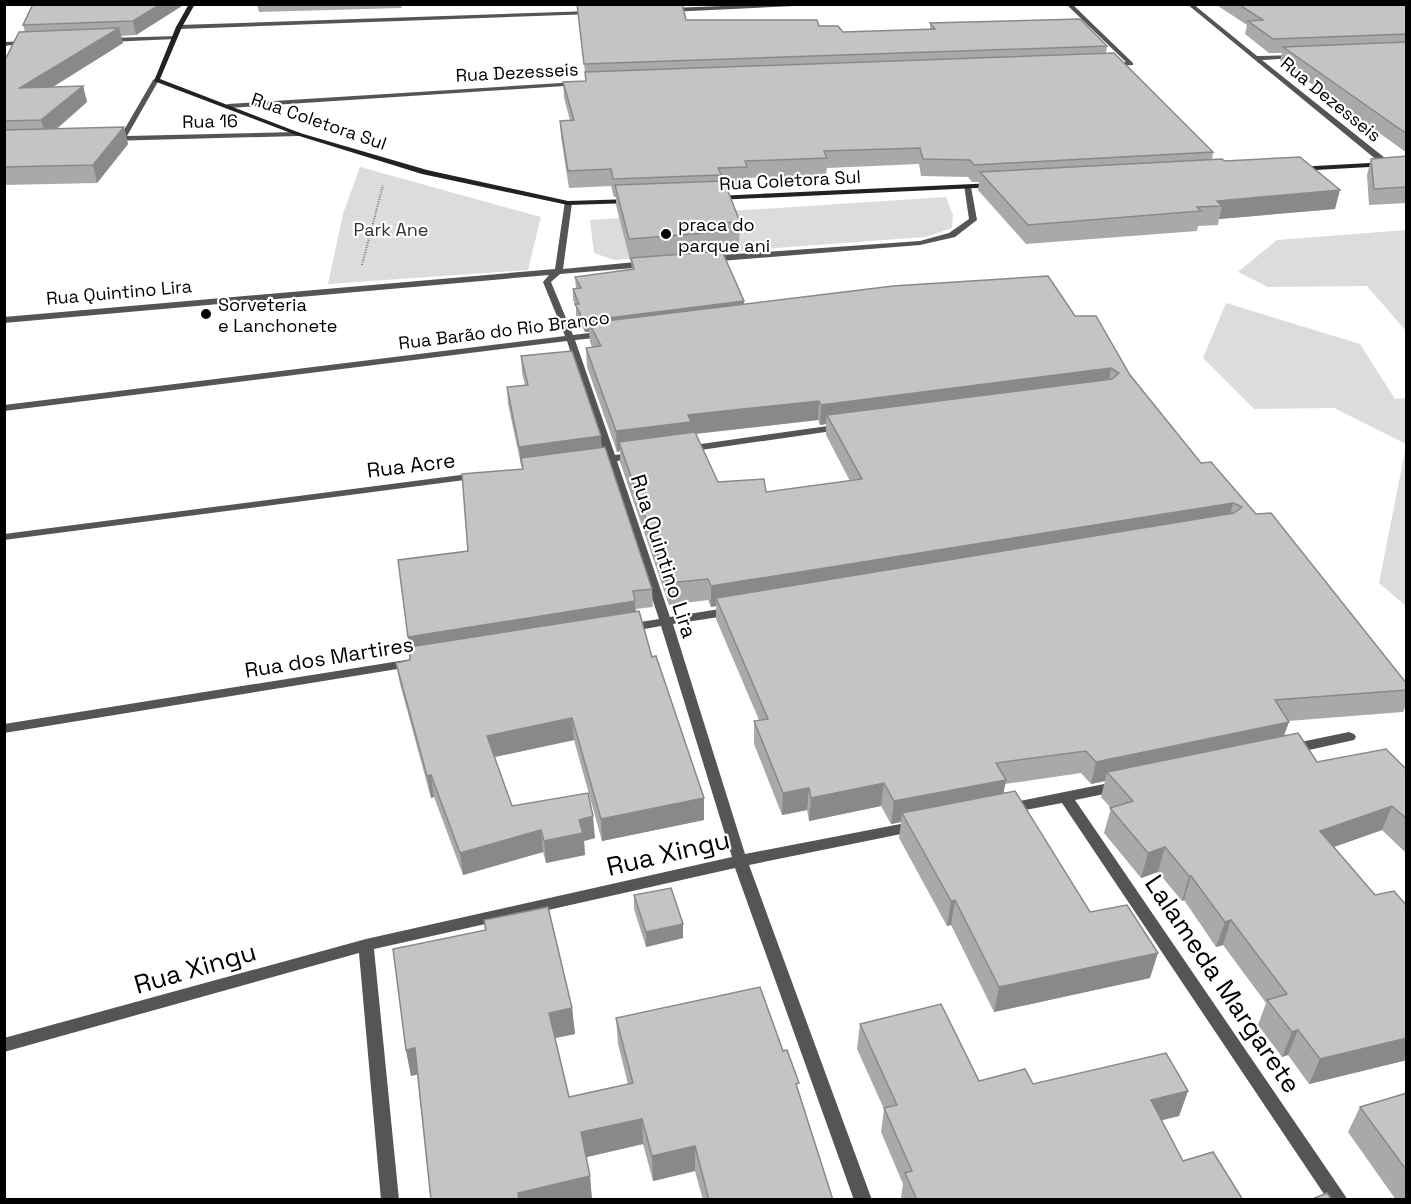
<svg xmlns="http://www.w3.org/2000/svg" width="1411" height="1204" font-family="'Space Grotesk',sans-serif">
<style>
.green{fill:#dcdcdc}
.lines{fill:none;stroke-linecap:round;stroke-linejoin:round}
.path{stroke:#777;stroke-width:2;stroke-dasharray:1 1.5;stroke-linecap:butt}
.street{fill:#555;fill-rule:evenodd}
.secondary{fill:#222;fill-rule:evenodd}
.wall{fill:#a9a9a9;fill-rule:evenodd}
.shaded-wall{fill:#898989}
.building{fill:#c4c4c4;stroke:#898989;stroke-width:1.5}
.poi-dot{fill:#000;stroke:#fff;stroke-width:2}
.labels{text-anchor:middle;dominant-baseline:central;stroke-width:4.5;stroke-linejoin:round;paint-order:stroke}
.far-street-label{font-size:18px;fill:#000;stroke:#fff}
.far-poi-label{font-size:18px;fill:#000;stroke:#fff;text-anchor:start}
.far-park-label{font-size:18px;fill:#333;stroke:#fff}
.street-label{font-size:21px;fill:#000;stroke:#fff}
.near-street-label{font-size:26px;fill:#000;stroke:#fff}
</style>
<rect width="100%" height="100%" fill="#fff"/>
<!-- green -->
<g class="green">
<path d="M360,167L541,217L528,270L328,284L343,214Z"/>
<path d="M946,197L953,215L952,228L925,237L614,260L594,253L590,220Z"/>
<path d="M1406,230V331L1367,286L1268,287L1238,272L1277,240Z"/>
<path d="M1226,303L1360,344L1395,399L1406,398V444L1334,408L1254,409L1203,358Z"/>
<path d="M1406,446V606L1379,583Z"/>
</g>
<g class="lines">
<!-- path -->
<path class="path" d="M362,265L383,185"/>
<!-- street -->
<g class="street">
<path d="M775,4H838L669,12L666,10L669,8Z"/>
<path d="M1066,4H1072L1133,63V65L1108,66V64L1110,63L1126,62Z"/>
<path d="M1187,4H1193L1257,56L1298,55L1296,58L1262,60L1390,162V166H1384Z"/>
<path d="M591,11L593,14L179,29L176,27L179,25Z"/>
<path d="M178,36L176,39L108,42L105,40L108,38Z"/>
<path d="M4,42L27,41L30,43L4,46Z"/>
<path d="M156,78L159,80L127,136L298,132L302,134L298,136L108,141V137H120L153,80Z"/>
<path d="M577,82L580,84L579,85L228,108L225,106L228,104Z"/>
<path d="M964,185L971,187L977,220L955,237L920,245L708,262L704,259L708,256L920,241L949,233L969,219Z"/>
<path d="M565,201L572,203L563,269L646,261L650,264L646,267L560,274L551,282L573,335L605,331L610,334L605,337L575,340L615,455L634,453L639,456L634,459L617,461L670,617L732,607L738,611L732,615L673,624L745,854L916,821L921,822L923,826L921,830L916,831L749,865L872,1200H854L735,868L374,949L399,1200H381L359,953L4,1052V1038L366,939L732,857L661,626L628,632L622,628L628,624L659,619L607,463L595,464L590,461L591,459L605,457L567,341L4,411V405L565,336L543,282L549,275L4,323V317L555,269Z"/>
<path d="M842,424L846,425V429L687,452L682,449L687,446Z"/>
<path d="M476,473L480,474L481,476L480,478L4,540V534Z"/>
<path d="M412,659L418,663L416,666L4,733V724Z"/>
<path d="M1349,732L1354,734L1356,737L1354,740L1291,754L1286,752L1284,749L1286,746L1291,744Z"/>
<path d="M1119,781L1124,782L1126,786L1124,790L1075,800L1348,1200H1328L1062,803L1010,813L1005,812L1003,808L1005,804L1010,803Z"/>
</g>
<!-- secondary -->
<g class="secondary">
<path d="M189,4H195L182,27L160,79L300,133L427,170L568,201L632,199L636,201L632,203L568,205L422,174L296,135L154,81L176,27Z"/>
<path d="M1406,161V165L1297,171L1293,169L1297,167Z"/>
<path d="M995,183H998V187L716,200L712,198L716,196Z"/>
</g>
</g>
<!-- wall -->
<g class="wall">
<path d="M33,4H185L136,35L121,36L123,43L53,87L83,86L87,102L57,129L124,127L128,144L97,183L4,185V62L25,32L23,25Z"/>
<path d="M257,4H403L401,8L259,12Z"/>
<path d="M577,4L686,20L819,26L843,32L930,30V23L1107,46L1106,53L1213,152L1212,160L1225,161L1335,209L1219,219L1218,225L1198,226L1197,231L1026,244L978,190L979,182H972L968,177L921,176L919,164L827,168L826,175L746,178V185H726L740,222L739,243L718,244V252L744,304L1075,316L1130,375L1201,463L1407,684V703L1403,712L1288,721L1284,735L1317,762L1407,770V854L1382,830L1334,847L1375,895L1407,906V1060L1309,1084L1288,1055L1282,1057L1258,1025L1266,1003L1223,945L1216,947L1184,900L1182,901L1158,872L1141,878L1104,833L1111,808L1101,797L1105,781L1091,784L1081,773L1005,784L1003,793L1090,912L1150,978L994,1012L951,925L947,926L899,838L901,822L891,824L881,806L809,821L807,810L782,815L754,744V721L759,720L716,619V606L711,607L708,600L669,605L620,462V451L617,452L587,367L586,348L592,347L590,342L589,332H585L576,315V305L573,300V289H576L575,277L632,270L631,260H630L616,205V197H614L611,186L569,188L561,137L560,121L570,120L564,98L563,82L586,81ZM818,420L820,425L826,424V435L850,481L766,492L718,482L696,434Z"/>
<path d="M1215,4H1407V153L1280,61L1282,53H1269L1245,34L1247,25Z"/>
<path d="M1407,156V203L1369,205L1367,175L1371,159Z"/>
<path d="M521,356L602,448L652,589L653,607L636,609V611L704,798V820L602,841L574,740L494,757L512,806L595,838L584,841L585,855L546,863L543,852L463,875L434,797L431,798L400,684L396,663L410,660L409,647L468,551L522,469L508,404L507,387L525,385L522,373Z"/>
<path d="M634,895L683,938L646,947L634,909Z"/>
<path d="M484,920L572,1008L575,1034L555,1038L569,1097L628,1084L618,1044L616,1018L783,1051L798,1090L833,1200H703L695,1171L653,1181L643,1144L586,1157L590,1176L592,1200H431L417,1074L411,1076L406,1050L485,930Z"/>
<path d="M860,1024L979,1081L1188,1091L1179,1116L1161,1120L1183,1161L1243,1200H902L901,1197L903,1184L881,1132L884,1109L857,1049Z"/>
<path d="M1407,1093V1200H1396L1348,1132L1360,1107Z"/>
</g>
<!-- shaded-wall -->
<g class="shaded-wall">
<path d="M161,4H185L136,35L133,21Z"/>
<path d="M119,28L123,43L25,104L20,88Z"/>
<path d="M83,86L87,102L46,137L41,120Z"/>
<path d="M124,127L128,144L97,183L93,165Z"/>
<path d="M1340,190L1335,209L1219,219L1222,206L1217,201Z"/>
<path d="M744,301V313L589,323V332H585L584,321Z"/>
<path d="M1111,368L1108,388L827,415L826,424L820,425L821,405Z"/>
<path d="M819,401L818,420L619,442L620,451L617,452L616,431L688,415Z"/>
<path d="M601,436L602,454L521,458L522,465H521L519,447Z"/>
<path d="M1233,503L1228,524L716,598V606L711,607V586Z"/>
<path d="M635,601L636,619L411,656L408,637Z"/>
<path d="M572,718L574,740L490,758L487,736Z"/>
<path d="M1289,722L1281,744L1107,772L1105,781L1091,784L1096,762Z"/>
<path d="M431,775L434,797L431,798L427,776Z"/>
<path d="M1006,780L1002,802L902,813L901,822L891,824L894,801Z"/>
<path d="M884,783L881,806L809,821L811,798Z"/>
<path d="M809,788L807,810L782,815L783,793Z"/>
<path d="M704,798V820L602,841L601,819Z"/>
<path d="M1392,806L1382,830L1311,855L1320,831Z"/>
<path d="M593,816L595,838L584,841L585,855L546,863L544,841L579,820Z"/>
<path d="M541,830L543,852L463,875L460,853Z"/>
<path d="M1165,847L1158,872L1141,878L1148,853Z"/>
<path d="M1189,876H1191L1184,900L1182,901Z"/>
<path d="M955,900L951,925L947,926L951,901Z"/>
<path d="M1231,920L1223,945L1216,947L1225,922Z"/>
<path d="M683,924V938L646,947V932Z"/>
<path d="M1158,953L1150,978L994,1012L999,987Z"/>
<path d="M572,1008L575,1034L551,1039L549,1013Z"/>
<path d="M1298,1030L1288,1055L1282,1057L1292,1032Z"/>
<path d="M1407,1038V1060L1309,1084L1320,1059Z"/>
<path d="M415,1048L420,1074L411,1076L406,1050Z"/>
<path d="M1188,1091L1179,1116L1143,1125L1151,1100Z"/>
<path d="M642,1119L643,1144L583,1158L581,1132Z"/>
<path d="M695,1146V1171L653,1181L652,1156Z"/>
<path d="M590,1176L592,1200H519L518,1193Z"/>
</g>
<!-- building -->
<g class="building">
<path d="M33,4H161L133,21L23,25Z"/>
<path d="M577,4H682L686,20H817L819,26H838L843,32L935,29L930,23L1080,19L1107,46L584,64Z"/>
<path d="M1238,4H1407V34L1273,39L1248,21L1263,20Z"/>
<path d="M119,28L20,88L83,86L41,120L4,121V62L19,32Z"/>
<path d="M1407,42V134L1283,47Z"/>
<path d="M1114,53L1213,152L974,165L970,160L923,159L920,148L824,151L827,158L745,161L747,167L718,168L721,175L613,179L611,169L568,171L560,121L574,120L563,82L586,81L585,72Z"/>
<path d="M124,127L93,165L4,167V130Z"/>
<path d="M1407,156V187L1374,189L1371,159Z"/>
<path d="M1300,157L1340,190L1217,201L1222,206L1197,207L1201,211L1028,225L980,172L1222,159L1225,161Z"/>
<path d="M724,181L740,222L714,223L718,232L629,239L615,185Z"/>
<path d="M722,251L744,301L584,321L575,304H579L573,289L581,288L575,277L634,269L631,258Z"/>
<path d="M1048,276L1075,316H1096L1130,375L1201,463L1211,462L1256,514L1271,513L1407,684V690L1275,700L1289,722L1096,762L1086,751L996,763L1006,780L894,801L884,783L811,798L809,788L783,793L754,721L768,719L716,598L1234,513L1242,507L1233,503L711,586L708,579L668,583L619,442L695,432L718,482L764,479L766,492L862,479L827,415L1112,379L1119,373L1111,368L821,405L819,401L688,415L691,422L616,431L586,348L601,346L589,323L893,286Z"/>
<path d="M572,351L601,436L519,447L507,387L528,385L521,356Z"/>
<path d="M605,447L652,589L633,591L635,601L408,637L398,560L468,551L462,474L523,469L521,458Z"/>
<path d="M639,611L652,657L656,656L704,798L601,819L572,718L487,736L512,806L588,793L593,816L579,820L583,833L544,841L541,830L460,853L431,775L427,776L396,663L410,660L409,647Z"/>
<path d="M1298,733L1317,762L1386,749L1407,770V819L1392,806L1320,831L1375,895L1394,891L1407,906V1038L1320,1059L1298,1030L1292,1032L1267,1000L1287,994L1231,920L1225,922L1191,876H1189L1165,847L1148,853L1110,808L1133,801L1107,772Z"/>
<path d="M1015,791L1090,912L1127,905L1158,953L999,987L955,900L951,901L902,813Z"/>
<path d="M671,888L683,924L646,932L634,895Z"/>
<path d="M548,907L572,1008L549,1013L569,1097L633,1083L616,1018L760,987L783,1051L787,1050L799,1083L796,1084L833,1200H709L695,1146L652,1156L642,1119L581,1132L590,1176L518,1193L519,1200H431L415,1048L406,1050L393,949L486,930L484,920Z"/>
<path d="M941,1004L979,1081L1025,1069L1033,1084L1166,1053L1188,1091L1151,1100L1183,1161L1213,1152L1243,1200H917L905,1173L912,1171L884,1108L897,1105L860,1024Z"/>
<path d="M1407,1093V1171L1360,1107Z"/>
<path d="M1327,1193L1332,1200H1310Z"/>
</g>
<!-- markers -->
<g class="poi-dot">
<circle cx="666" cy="234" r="6"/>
<circle cx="206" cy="314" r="6"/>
</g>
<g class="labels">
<!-- far-street labels -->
<g class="far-street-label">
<text transform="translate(517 72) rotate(-3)">Rua Dezesseis</text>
<text transform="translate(1331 99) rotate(39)">Rua Dezesseis</text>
<text transform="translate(210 121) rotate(-1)">Rua 16</text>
<text transform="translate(319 121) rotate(19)">Rua Coletora Sul</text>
<text transform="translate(790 180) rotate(-3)">Rua Coletora Sul</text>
<text transform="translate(119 292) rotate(-5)">Rua Quintino Lira</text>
<text transform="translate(504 330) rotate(-7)">Rua Barão do Rio Branco</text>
</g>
<!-- far-poi labels -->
<g class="far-poi-label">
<text x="678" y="224">praca do<tspan x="678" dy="21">parque ani</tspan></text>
<text x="218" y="304">Sorveteria<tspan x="218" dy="21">e Lanchonete</tspan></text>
</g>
<!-- far-park labels -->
<g class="far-park-label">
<text x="391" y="229">Park Ane</text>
</g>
<!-- street labels -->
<g class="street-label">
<text transform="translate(411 465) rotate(-7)">Rua Acre</text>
<text transform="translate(664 556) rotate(72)">Rua Quintino Lira</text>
<text transform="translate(329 657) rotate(-9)">Rua dos Martires</text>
</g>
<!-- near-street labels -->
<g class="near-street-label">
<text transform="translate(668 853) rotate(-13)">Rua Xingu</text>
<text transform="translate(195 968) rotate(-16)">Rua Xingu</text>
<text transform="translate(1223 984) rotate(56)">Lalameda Margarete</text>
</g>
</g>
<!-- border -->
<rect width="1411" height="1204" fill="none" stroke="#000000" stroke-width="12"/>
</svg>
